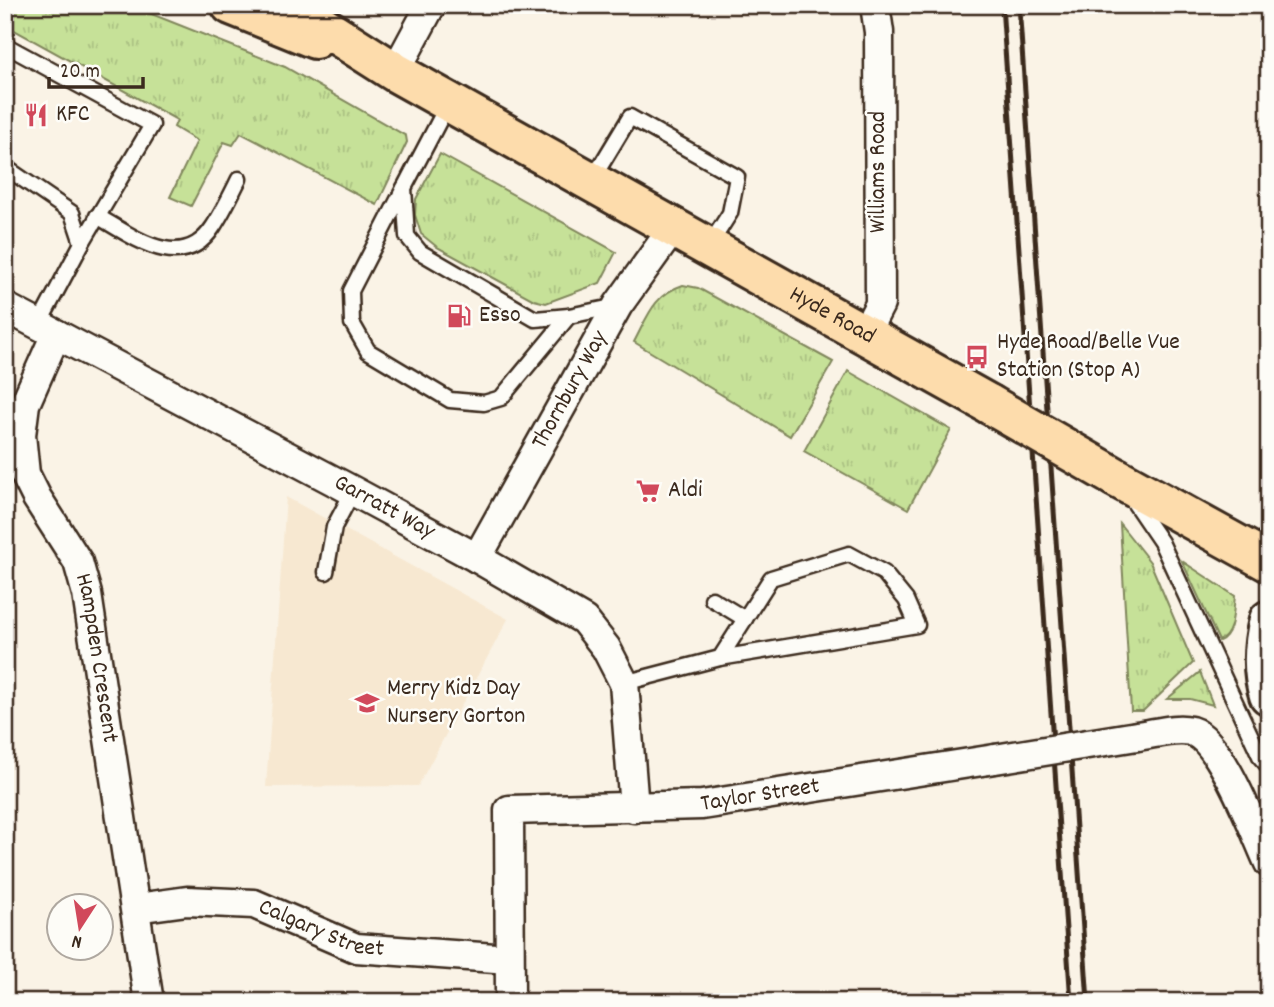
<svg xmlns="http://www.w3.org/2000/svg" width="1274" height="1007" font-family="Dekko,sans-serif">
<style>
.built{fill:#f7e8d1}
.grass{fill:url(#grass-tufts);stroke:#80865b;stroke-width:2}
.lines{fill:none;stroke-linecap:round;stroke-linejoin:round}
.lane-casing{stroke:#3b2a1e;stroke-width:19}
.street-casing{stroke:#3b2a1e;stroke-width:33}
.secondary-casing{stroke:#3b2a1e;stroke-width:44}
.highway-casing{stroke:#3b2a1e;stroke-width:44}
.lane{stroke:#fdfcf7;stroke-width:14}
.street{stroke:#fdfcf7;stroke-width:28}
.secondary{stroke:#fdfcf7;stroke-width:38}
.highway{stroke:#fddcac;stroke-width:38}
.rail{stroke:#3b2a1e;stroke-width:5}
.street-bridge-casing{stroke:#3b2a1e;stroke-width:33;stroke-linecap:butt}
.highway-bridge-casing{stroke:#3b2a1e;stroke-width:44;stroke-linecap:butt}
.street-bridge{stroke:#fdfcf7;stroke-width:28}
.highway-bridge{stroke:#fddcac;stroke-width:38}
.labels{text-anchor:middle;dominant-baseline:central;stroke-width:5;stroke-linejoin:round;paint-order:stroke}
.poi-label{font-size:24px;fill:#3b2a1e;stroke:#fdfcf7;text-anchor:start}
.street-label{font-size:24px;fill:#3b2a1e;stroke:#fdfcf7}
</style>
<defs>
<pattern id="grass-tufts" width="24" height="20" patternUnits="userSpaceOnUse" patternTransform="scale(1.75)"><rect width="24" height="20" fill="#c6e198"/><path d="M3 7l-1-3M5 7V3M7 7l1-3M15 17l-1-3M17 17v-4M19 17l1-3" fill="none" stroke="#abc183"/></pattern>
</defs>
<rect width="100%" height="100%" fill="#faf3e6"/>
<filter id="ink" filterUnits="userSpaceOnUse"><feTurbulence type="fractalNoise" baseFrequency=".0143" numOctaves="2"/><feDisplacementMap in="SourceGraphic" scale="14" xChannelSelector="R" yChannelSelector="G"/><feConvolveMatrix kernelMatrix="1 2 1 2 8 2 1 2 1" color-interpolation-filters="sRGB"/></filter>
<g filter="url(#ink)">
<!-- built -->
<path class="built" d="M286,497L508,619L418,786L266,787Z"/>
<!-- grass -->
<g class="grass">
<path d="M5,5H129L285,67L406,136L407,142L377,205L241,133L233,145L224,142L191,206L170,197L197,141L174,127L177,120L5,25Z"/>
<path d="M440,154L616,252L600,283L546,303L534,300L437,247L421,234L415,215L416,199Z"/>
<path d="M683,285L698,288L833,362L790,436L634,342C648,316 653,295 683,285Z"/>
<path d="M848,371L951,430L908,509L804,451Z"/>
<path d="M1120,524L1150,562L1193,663L1143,711H1131Z"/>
<path d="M1182,561L1235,596C1233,611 1234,635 1219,641Z"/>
<path d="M1200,672L1213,705L1190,699H1167Z"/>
</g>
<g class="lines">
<!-- lane casing -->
<g class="lane-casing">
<g id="lane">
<path d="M5,45L152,125L82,243L39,324"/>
<path d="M449,102L404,188L407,236L420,252L535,319L569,316L617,306"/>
<path d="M5,167L72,213L82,243"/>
<path d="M592,180L630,117L737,177L730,213L709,246"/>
<path d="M404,188L351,291L352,323L368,351L450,400L484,403L501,398L569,316"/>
<path d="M97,216C132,236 182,275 213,227C223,212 231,195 239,179"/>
<path d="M1131,498L1161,542L1261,758L1269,767"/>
<path d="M326,572L334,527L353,491"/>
<path d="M712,599L745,619"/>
<path d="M624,683L720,658L917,625L906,600L884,573L849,554L771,578L720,658"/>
</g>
</g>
<!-- street casing -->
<g class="street-casing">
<g id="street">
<path d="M395,72L431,5"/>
<path id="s1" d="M5,307L353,491L477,558L584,620L606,648L624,683L634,808"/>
<path id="s2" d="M56,334L25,404L21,435L25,474L37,498L78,562L87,594L149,1002"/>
<path d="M864,335L880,304L879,32L875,5"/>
<path id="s3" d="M477,558L618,305L674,227"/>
<path d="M1137,736C1154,734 1175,727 1191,731C1222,740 1255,833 1269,863"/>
<path id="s4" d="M136,908L187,901L254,904L356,948L509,959"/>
<path id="s5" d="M510,1002L509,810L702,805L995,759"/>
</g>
</g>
<!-- secondary casing -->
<g class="secondary-casing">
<path id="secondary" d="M1269,620C1263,645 1261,670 1269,695"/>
</g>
<!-- highway casing -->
<g class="highway-casing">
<g id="highway">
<path d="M231,5L315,39"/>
<path id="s6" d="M290,5L395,72L989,404"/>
<path d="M1117,478L1269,562"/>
</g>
</g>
<!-- lane -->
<use href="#lane" class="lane"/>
<!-- street -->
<use href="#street" class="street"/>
<!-- secondary -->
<use href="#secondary" class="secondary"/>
<!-- highway -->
<use href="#highway" class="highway"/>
<!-- rail -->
<g class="rail">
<path d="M1002,5L1071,1002"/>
<path d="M1019,5L1088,1002"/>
</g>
<!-- street-bridge casing -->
<g class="street-bridge-casing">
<path id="street-bridge" d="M995,759L1137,736"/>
</g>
<!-- highway-bridge casing -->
<g class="highway-bridge-casing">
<path id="highway-bridge" d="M989,404L1117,478"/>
</g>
<!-- street-bridge -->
<use href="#street-bridge" class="street-bridge"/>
<!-- highway-bridge -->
<use href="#highway-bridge" class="highway-bridge"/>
</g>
</g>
<!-- icons -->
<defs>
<g id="restaurant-bare" transform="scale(1.89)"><path d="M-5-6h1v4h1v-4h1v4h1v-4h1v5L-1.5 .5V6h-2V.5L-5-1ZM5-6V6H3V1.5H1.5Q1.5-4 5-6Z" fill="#d1495b" stroke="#fdfcf7" stroke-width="2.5" paint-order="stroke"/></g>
<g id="fuel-bare" transform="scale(1.89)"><path d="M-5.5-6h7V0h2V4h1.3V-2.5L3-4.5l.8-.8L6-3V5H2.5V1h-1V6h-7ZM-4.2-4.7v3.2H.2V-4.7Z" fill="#d1495b" stroke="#fdfcf7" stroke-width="2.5" paint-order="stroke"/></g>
<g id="bus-bare" transform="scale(1.89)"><path d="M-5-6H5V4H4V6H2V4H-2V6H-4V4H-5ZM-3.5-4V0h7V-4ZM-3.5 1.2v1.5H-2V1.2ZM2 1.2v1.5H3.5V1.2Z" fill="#d1495b" stroke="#fdfcf7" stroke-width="2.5" paint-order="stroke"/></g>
<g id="supermarket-bare" transform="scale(1.89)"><path d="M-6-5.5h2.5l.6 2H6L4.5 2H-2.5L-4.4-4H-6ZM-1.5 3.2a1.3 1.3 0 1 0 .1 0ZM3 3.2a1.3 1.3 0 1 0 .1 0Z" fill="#d1495b" stroke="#fdfcf7" stroke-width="2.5" paint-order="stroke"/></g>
<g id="school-bare" transform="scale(1.89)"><path d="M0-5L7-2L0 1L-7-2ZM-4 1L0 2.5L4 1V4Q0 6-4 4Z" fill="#d1495b" stroke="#fdfcf7" stroke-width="2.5" paint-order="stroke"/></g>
</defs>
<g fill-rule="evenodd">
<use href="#restaurant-bare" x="36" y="115"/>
<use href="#fuel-bare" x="459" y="316"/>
<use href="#bus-bare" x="977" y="357"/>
<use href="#supermarket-bare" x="648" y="491"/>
<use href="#school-bare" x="367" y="703"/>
</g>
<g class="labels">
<!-- poi labels -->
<g class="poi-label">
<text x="56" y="115">KFC</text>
<text x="479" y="316">Esso</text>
<text x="997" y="343">Hyde Road/Belle Vue<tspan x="997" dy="28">Station (Stop A)</tspan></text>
<text x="668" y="491">Aldi</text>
<text x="387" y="689">Merry Kidz Day<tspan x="387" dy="28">Nursery Gorton</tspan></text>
</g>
<!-- street labels -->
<g class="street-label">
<text transform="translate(879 172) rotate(-90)">Williams Road</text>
<text stroke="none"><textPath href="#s6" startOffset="625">Hyde Road</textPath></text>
<text stroke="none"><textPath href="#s3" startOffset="192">Thornbury Way</textPath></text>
<text stroke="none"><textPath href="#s1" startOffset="429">Garratt Way</textPath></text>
<text stroke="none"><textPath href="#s2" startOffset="348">Hampden Crescent</textPath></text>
<text stroke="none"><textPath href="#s5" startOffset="444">Taylor Street</textPath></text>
<text stroke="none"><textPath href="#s4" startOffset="191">Calgary Street</textPath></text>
</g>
</g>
<!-- margin -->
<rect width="1274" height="1007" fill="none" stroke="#fdfcf7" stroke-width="28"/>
<rect x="14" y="14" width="1246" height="979" fill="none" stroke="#3b2a1e" stroke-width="2.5" filter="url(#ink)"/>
<!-- north arrow -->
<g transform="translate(80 927) rotate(192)"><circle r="33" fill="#fdfcf7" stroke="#afa8a0" stroke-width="2"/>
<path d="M0-5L12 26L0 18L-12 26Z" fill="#d1495b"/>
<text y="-10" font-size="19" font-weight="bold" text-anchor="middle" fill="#3b2a1e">N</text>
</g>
<!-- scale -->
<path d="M49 77v10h94v-10" fill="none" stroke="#3b2a1e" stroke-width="3.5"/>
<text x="60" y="77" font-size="21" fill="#3b2a1e" stroke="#fdfcf7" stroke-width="5" paint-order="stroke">20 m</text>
</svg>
